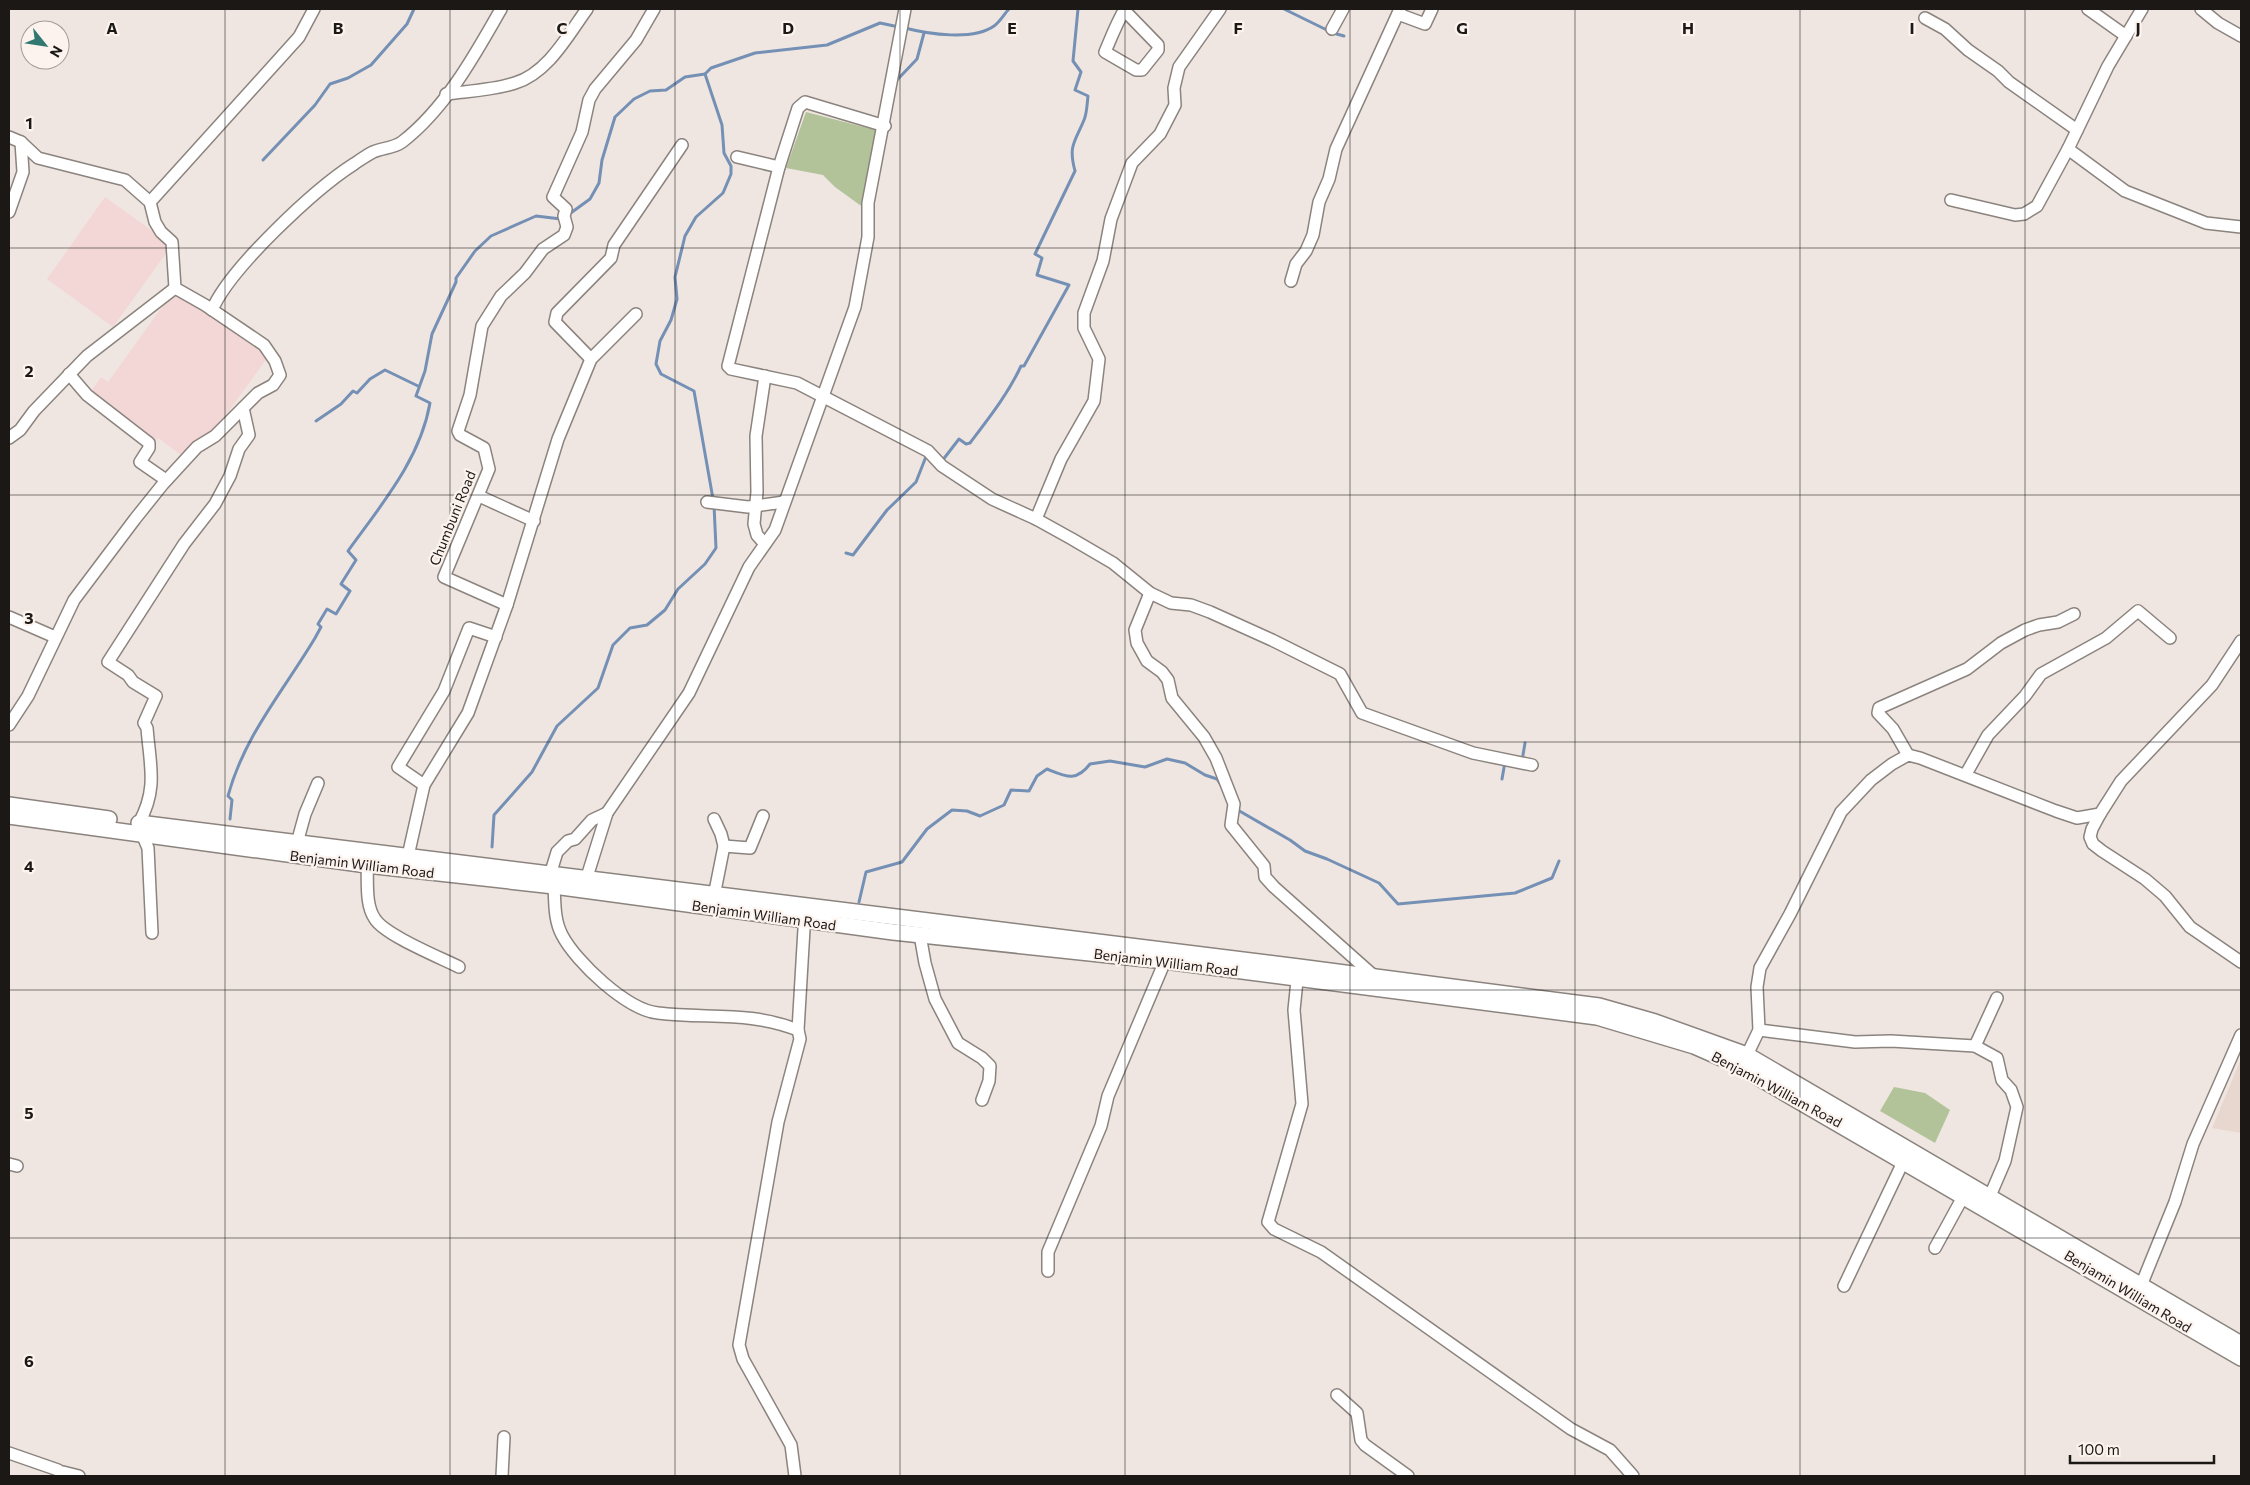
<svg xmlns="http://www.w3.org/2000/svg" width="2250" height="1485" font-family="Commissioner,sans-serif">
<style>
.built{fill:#e8d7ce}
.education{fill:#f2d7d6}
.green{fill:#b2c39a}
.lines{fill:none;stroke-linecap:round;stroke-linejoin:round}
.stream{stroke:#7590b5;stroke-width:3}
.minor-casing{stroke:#8b837e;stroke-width:14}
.secondary-casing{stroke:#8b837e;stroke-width:18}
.minor{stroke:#fff;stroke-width:11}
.secondary{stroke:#fff;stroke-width:15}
.grid{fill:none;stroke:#1b1816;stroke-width:1;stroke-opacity:0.55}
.labels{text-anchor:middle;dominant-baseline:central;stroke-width:4.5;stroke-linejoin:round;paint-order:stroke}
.street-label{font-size:14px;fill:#1b1816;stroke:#fdf3ee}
.grid-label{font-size:16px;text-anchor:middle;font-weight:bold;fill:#1b1816;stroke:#fdf3ee;stroke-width:4.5;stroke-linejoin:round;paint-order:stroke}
</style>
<rect width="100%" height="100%" fill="#f0e6e1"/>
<!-- built -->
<path class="built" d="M2241,1059V1133L2212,1128Z"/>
<!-- education -->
<g class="education">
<path d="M105,197L172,245L113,327L47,279Z"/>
<path d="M175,289L268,357L204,445L185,458L158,438L155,442L89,394L101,377L108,382Z"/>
</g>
<!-- green -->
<g class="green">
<path d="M806,112L879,131L864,208L835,187L823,175L786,168Z"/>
<path d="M1894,1087L1925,1093L1950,1110L1935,1143L1880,1111Z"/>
</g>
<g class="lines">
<!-- stream -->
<g class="stream">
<path d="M1284,9L1333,33L1344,36"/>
<path d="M905,28C928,34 973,41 994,26C1000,22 1004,14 1009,9"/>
<path d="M705,74L722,125L724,153L731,166V174L723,193L696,217L685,236L675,277L677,299L671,320L660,341L656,364L661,374L694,391L713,499"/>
<path d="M897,80L917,59L924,33"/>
<path d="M263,160L315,105L330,84L348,78L371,65L407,24L414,9"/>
<path d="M568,215L590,199L599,183L602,160L615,117L634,99L650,91L666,90L685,77L705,74L711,68L755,53L827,45L880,23L899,27"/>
<path d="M316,421L341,404L353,391L357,393L370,379L385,370L418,386"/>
<path d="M942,461L959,439L966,444L970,443C989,418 1008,394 1021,366H1024L1069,285L1037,275L1042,258L1035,254L1075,171C1068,145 1075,142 1084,120C1087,113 1087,104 1088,96L1075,90L1081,72L1073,61L1078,9"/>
<path d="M846,553L853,555L887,510L916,482L927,454"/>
<path d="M1522,761L1525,743"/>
<path d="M1502,779L1505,762"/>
<path d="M1236,809L1290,840L1305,851L1327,859L1379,883L1398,904L1515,893L1552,878L1559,861"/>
<path d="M230,819L232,800L228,796C244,736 284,690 315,638L321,627L318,624L327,609L336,614L350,591L341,584L356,560L348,551C381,505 420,460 430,403L416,396L425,371L432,334L456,282V278L475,251L491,236L536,216L561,219"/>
<path d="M492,847L494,815L532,772L557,726L598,688L613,645L630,628L647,625L665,610L678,589L705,564L716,548L714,505"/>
<path d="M859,902L866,872L902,862L927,829L952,810L967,811L980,816L1004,805L1011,790L1029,791L1037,776L1047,769C1067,777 1076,782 1090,764L1110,761L1145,767L1167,759L1185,763L1205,775L1217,779L1221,785"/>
</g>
<!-- minor casing -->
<g class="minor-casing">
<g id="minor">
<path d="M2088,9L2126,36"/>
<path d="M2201,9L2218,23L2241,36"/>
<path d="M1124,10L1158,45V50L1142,70H1136L1105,52C1111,38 1117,22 1125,9"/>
<path d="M1398,14L1425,24L1432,9"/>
<path d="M1925,18L1945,29L1968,50L1998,71L2009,82L2077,130"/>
<path d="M1332,29L1343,9"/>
<path d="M446,94C469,91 494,90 515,83C548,73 568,35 587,9"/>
<path d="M885,126L805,102L798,108L779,167L728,366L731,369L797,383L928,451L942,466L992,499L1036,519L1072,539L1113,563L1150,593L1171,603L1191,605L1210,612L1272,640L1340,674L1362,713L1473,753L1532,765"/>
<path d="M9,137L21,142L38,158L125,180L150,202L155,222L161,232L172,242L175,288L205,305L264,345L275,361L280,375L273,385L258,393L215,436L197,447L163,484L135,519L74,600L28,696L9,725"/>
<path d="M2068,149L2125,191L2206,223L2241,227"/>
<path d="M737,157L779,167"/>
<path d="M1951,200L2015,215L2024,214L2037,206L2068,149L2108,66L2142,9"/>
<path d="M150,202L299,37L314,9"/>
<path d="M9,212L23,172L21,142"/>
<path d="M1291,281L1296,264L1306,251L1313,235L1319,202L1329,179L1336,149L1400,9"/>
<path d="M212,310C230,268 315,189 354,164C360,160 367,155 373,152C382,148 394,148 402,142C445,109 475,55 501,9"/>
<path d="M591,359L555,322L557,313L611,258L614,245L682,145"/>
<path d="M69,374L87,395L149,443V448L140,462L166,480"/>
<path d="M765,376L756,436L757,492L754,524L757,535L765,544"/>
<path d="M9,438L20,430L34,411L87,356L175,288"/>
<path d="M479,496L534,521"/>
<path d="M707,502L748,507L784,502"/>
<path d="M1036,519L1061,459L1094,401L1099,359L1084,328V313L1103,261L1111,219L1132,163L1160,134L1175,105L1174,88L1179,67L1220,9"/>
<path d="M1150,593L1135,630L1137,643L1147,661L1162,672L1168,680L1172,698L1204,737L1216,758L1234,804L1231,825L1264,866L1265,877L1274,887L1374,976"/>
<path d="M507,605L558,439L591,359L636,314"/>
<path d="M9,617L55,637"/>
<path d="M2241,641L2212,685L2121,781L2100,814L2092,829L2090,837L2093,844L2102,851L2145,879L2165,896L2190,927L2241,962"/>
<path d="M1908,755L1893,729L1878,713L1879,708L1967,669L2001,643L2025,630L2039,625L2058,622L2074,614"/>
<path d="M1966,774L1988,735L2025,696L2041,674L2106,638L2138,611L2170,638"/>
<path d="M424,785L398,767L444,691L469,628L496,637"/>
<path d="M714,819L721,834L724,846L714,896"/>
<path d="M139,823C158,788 150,766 147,728L144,723L156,696L133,682L128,675L108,662L184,544L215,504L230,476L239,449L249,435L243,408"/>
<path d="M142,834L148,848L152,933"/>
<path d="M297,843L305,814L318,783"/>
<path d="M724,846L750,848L763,816"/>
<path d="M408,856L424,785L468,713L507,605L444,577L489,469L484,448L460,435L458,431L470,395L482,326L501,296L525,273L543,249L564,235L567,227L564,216L566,209L553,197L582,132L589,100L595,89L636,40L654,9"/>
<path d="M367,865C368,882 365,905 375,919C385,935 439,957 459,967"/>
<path d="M550,875L557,852L568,841L575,839L592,820L607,813"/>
<path d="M586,880L607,813L689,693L749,567L775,530L855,307L868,237V203L905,9"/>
<path d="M554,886C555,903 554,920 562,935C576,962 627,1010 658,1013C707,1019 750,1011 798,1030L800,1039L778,1122L739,1345L743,1359L791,1445L795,1476"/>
<path d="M920,935L925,963L935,999L958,1043L982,1058L990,1066L989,1081L982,1100"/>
<path d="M1298,971L1294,1010L1302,1104L1268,1222L1274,1229L1321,1252L1571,1429L1610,1450L1633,1476"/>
<path d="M798,1030L805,912"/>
<path d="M1759,1030L1855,1042L1891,1041L1975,1046L1997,1058L2002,1080L2011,1090L2017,1107L2005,1161L1990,1196"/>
<path d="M1975,1046L1997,998"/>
<path d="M1747,1055L1759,1030L1757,987L1760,968L1790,914L1841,812L1871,780L1892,764L1908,755L1920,758L2056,811L2077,818L2100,814"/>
<path d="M9,1164L17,1166"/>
<path d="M1935,1248L1964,1195"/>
<path d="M1048,1271V1252L1101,1126L1108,1096L1165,961"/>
<path d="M1844,1286L1904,1160"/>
<path d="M2138,1293L2175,1202L2193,1144L2241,1035"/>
<path d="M1337,1395L1357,1413L1361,1440L1365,1445L1408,1476"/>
<path d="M9,1453L58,1470"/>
<path d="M63,1472L79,1476"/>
<path d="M502,1476L504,1437"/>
</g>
</g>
<!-- secondary casing -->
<g class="secondary-casing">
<g id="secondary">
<path d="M9,805L109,819"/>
<path d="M9,816L367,865L554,886L893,932L1165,961L1597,1017L1694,1046L1735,1064L2241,1358"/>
<path d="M139,823L1299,967L1599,1006L1655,1022L1747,1055L2241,1344"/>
</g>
</g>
<!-- minor -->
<use href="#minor" class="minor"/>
<!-- secondary -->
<use href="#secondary" class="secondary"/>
</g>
<!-- grid -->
<path class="grid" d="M225,9V1476M450,9V1476M675,9V1476M900,9V1476M1125,9V1476M1350,9V1476M1575,9V1476M1800,9V1476M2025,9V1476M9,248H2241M9,495H2241M9,742H2241M9,990H2241M9,1238H2241"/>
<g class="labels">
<!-- street labels -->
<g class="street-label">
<text transform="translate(452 518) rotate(-68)">Chumbuni Road</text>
<text transform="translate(362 864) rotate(7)">Benjamin William Road</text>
<text transform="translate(764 915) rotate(8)">Benjamin William Road</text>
<text transform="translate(1166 962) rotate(7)">Benjamin William Road</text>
<text transform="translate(1777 1089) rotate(28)">Benjamin William Road</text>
<text transform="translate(2128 1291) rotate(31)">Benjamin William Road</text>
</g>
</g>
<g class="grid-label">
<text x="112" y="34">A</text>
<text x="338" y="34">B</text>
<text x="562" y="34">C</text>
<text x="788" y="34">D</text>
<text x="1012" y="34">E</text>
<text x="1238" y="34">F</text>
<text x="1462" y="34">G</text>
<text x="1688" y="34">H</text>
<text x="1912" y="34">I</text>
<text x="2138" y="34">J</text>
<text x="29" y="129">1</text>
<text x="29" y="377">2</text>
<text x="29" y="624">3</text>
<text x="29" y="872">4</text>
<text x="29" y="1119">5</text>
<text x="29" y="1367">6</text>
</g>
<!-- border -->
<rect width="2250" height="1485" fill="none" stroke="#1b1816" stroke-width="20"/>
<!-- north arrow -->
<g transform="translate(45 45) rotate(120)"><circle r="24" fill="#fdf3ee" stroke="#a39b98"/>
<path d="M0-4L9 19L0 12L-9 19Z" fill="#317870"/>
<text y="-8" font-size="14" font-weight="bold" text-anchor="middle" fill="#1b1816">N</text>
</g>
<!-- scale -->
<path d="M2070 1455v8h144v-8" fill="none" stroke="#1b1816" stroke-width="2.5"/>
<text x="2078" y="1455" font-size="15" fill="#1b1816" stroke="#fdf3ee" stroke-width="4" paint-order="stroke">100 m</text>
</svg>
